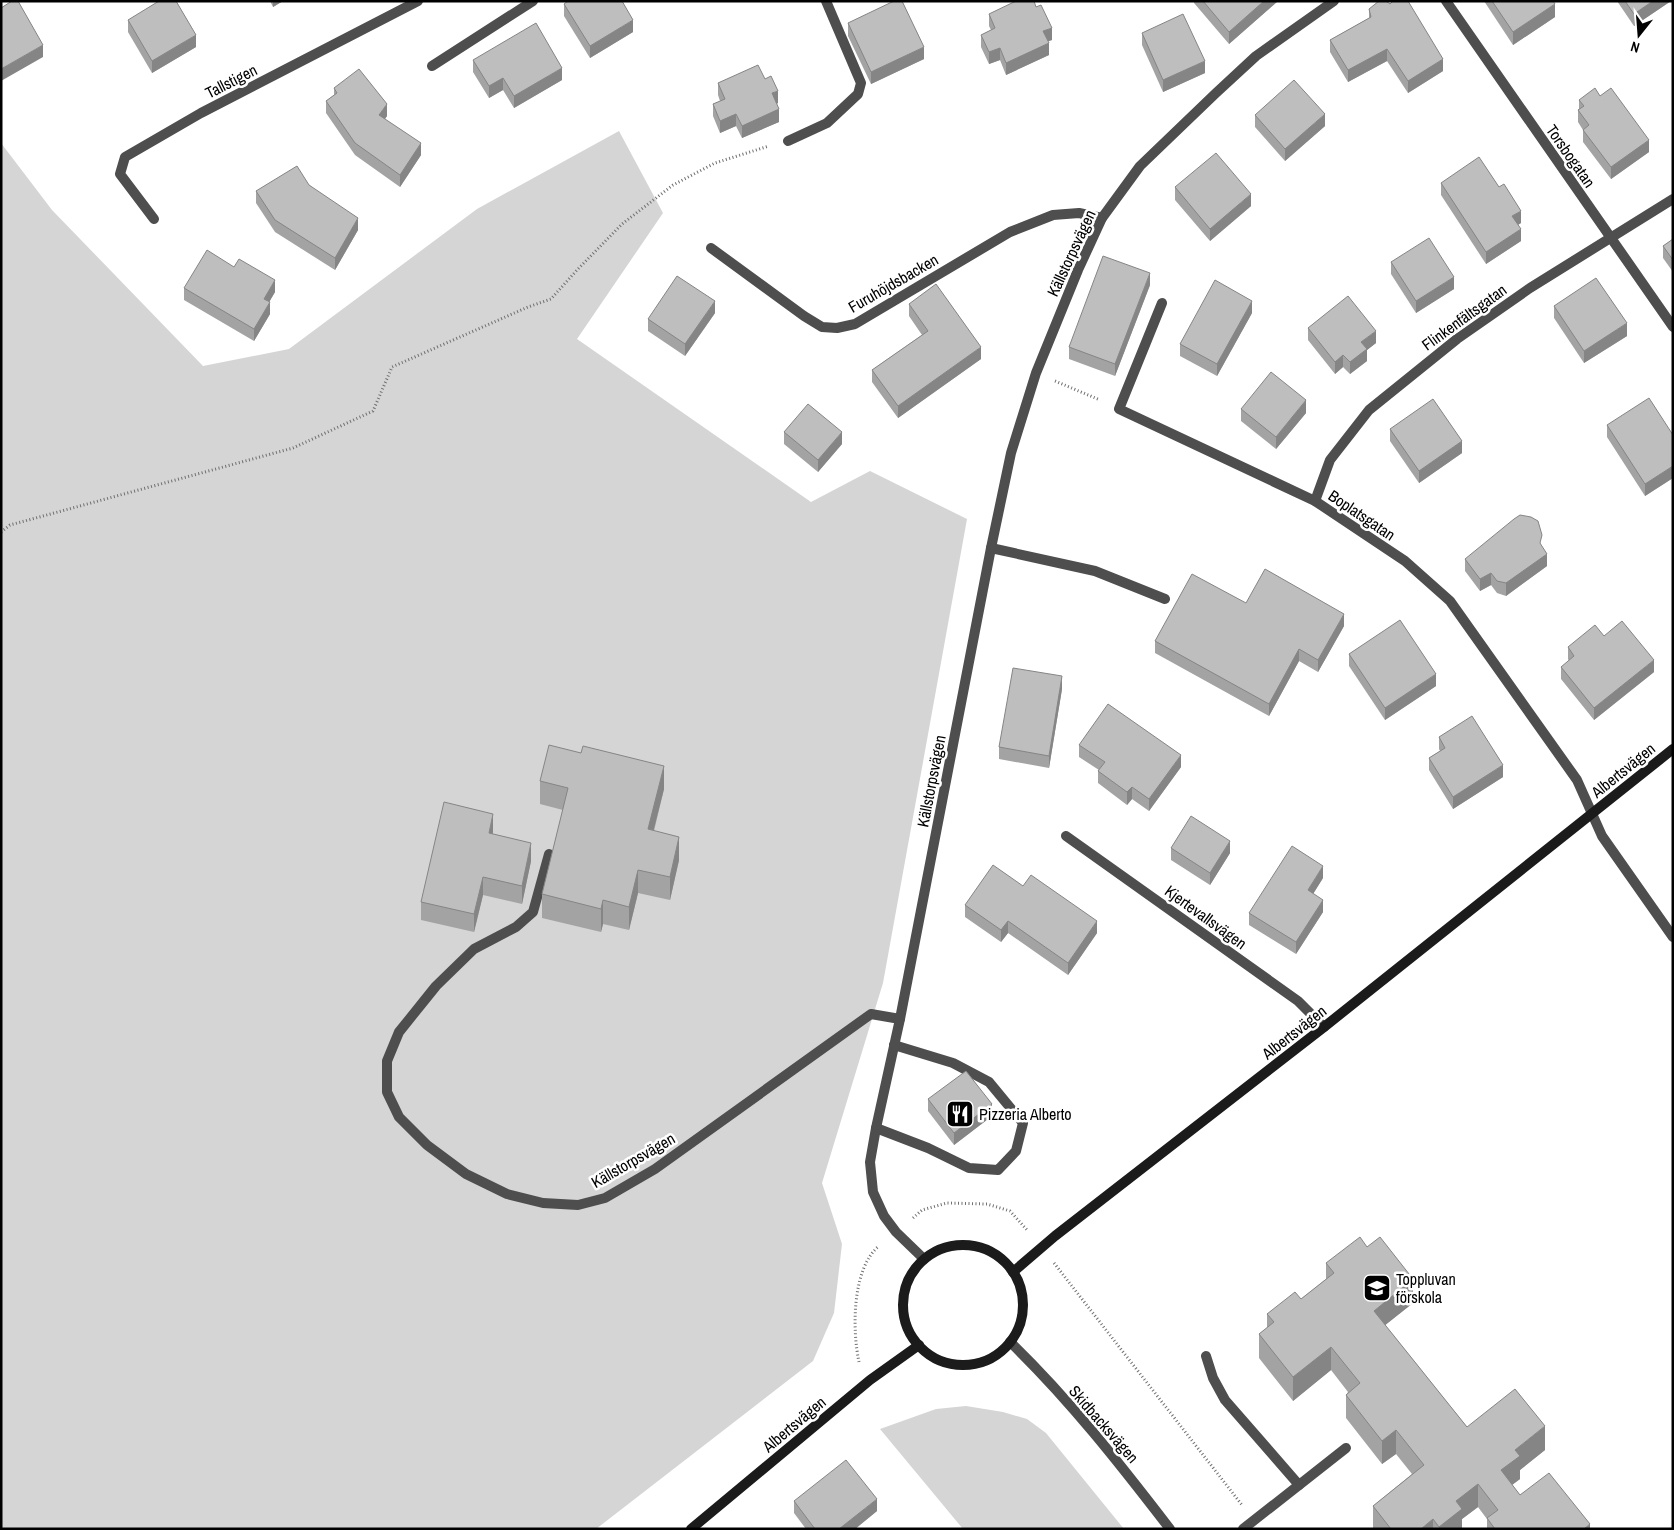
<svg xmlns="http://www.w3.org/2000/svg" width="1674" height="1530" font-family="'Archivo Narrow',sans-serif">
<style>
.green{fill:#d5d5d5}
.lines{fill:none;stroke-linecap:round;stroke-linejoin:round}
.path{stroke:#707070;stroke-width:3;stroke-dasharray:1 2.5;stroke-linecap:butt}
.lane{stroke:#4e4e4e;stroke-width:10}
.street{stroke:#4e4e4e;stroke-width:10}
.secondary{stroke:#1b1b1b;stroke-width:10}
.wall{fill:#a3a3a3}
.shaded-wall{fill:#858585}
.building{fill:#bebebe;stroke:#858585}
.labels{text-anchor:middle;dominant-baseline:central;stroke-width:5;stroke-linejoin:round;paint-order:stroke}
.street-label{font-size:16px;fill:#000;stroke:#fff}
.poi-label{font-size:16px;fill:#000;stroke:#fff;text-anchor:start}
</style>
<rect width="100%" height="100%" fill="#fff"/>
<!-- green -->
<g class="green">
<path d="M619,131L663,213L577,339L811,502L870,471L967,519L883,983L822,1183L842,1244L834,1313L813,1361L596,1529H1V143L52,210L203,366L289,349L477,209Z"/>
<path d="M966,1406L1003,1412L1027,1419L1046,1433L1124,1529H963L880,1429L936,1409Z"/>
</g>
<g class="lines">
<!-- path -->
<g class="path">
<path d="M1055,381L1100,400"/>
<path d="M1,532L10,525L293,448L373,411L392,367L528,307L551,299L577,270L622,224L673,185L715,163L769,146"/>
<path d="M913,1218L922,1210L947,1203L987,1204L1010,1211L1028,1231"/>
<path d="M1054,1263L1242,1505"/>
<path d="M859,1362C852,1330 852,1268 879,1246"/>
</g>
<!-- lane -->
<g class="lane">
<path d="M991,548L1095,571L1165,599"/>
<path d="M549,854L533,912L516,927L474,949L436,986L399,1032L387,1061V1092L399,1117L427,1145L466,1174L507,1194L543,1203L578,1205L605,1198L655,1169L871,1014L900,1019"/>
<path d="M876,1128L928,1148L969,1168L998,1170L1016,1151L1023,1123L989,1082L953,1063L894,1045"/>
</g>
<!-- street -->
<g class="street">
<path d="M1446,1L1673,327"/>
<path d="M432,66L533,1"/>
<path d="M788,141L827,123L858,94L861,83L826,1"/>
<path d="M154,219L120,174L125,157L201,113L418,1"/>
<path d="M711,248L804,316L822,327L837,328L855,324L1010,232L1053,215L1079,213L1102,218"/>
<path d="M1162,303L1119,409L1315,501L1405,561L1450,601L1577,780L1602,836L1673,937"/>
<path d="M1315,501L1330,460L1369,410L1457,339L1530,288L1673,199"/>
<path d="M1066,836L1298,1001L1324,1027"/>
<path d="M924,1259L896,1232L884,1216L873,1192L870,1162L876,1128L900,1019L991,548L1011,453L1036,373L1078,270L1102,218L1140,166L1216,93L1256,56L1334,1"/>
<path d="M1010,1342C1069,1399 1120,1464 1170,1529"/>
<path d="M1206,1356L1213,1378L1225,1400L1299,1485"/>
<path d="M1243,1529L1346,1448"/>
</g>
<!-- secondary -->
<g class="secondary">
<circle cx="963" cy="1305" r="60"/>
<path d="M1013,1272L1055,1236L1324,1027L1673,749"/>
<path d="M691,1529L870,1380L919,1345"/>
</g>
</g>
<!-- wall -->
<g class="wall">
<path d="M270,1H283L273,7Z"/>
<path d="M1194,1H1278L1229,44L1194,3Z"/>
<path d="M1484,1H1553L1555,17L1513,45Z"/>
<path d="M1617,1H1671L1634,26Z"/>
<path d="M564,4L633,32L590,58L564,16Z"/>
<path d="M1369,9L1443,71L1408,93L1387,61L1348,82L1330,52V40L1369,18Z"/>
<path d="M989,14L1052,40L1048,41L1049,55L1006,75L1000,60L989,64L981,47V35L991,30L989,26Z"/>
<path d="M128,20L196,47L152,73L128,32Z"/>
<path d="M848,23L924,59L871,84L848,36Z"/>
<path d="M1142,33L1205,73L1163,92L1142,45Z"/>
<path d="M473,60L562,80L514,108L503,90L489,98L473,72Z"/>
<path d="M765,79L778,103L776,104L779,122L742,138L736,126L720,133L713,116V104L720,101L718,95V83Z"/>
<path d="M334,88L387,116L385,119L421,155L400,187L355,155L326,113V101L334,95Z"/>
<path d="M1600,96L1649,152L1611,179L1583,142V130L1578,122V110L1579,109V100Z"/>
<path d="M1255,115L1325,126L1285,161L1255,127Z"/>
<path d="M1441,183L1521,223L1518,225L1521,241L1486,264L1441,195Z"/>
<path d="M309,185L358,230L335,270L275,232L256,203V191Z"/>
<path d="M1175,187L1251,206L1210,241L1175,200Z"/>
<path d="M1673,239V272L1663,258V246Z"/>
<path d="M1391,262L1454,289L1416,313L1391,274Z"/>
<path d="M1150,285L1115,376L1069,359V347Z"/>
<path d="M184,288L275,292L269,302L270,314L254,341L184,300Z"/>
<path d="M909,304L981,359L898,418L872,382V370L922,335L909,316Z"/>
<path d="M1554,306L1627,336L1584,363L1554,318Z"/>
<path d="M715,313L685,356L648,331V319Z"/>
<path d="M1252,313L1217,376L1180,356V344Z"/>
<path d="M1308,328L1376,343L1367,350V361L1350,374L1343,367L1335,374L1308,340Z"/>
<path d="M1241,409L1306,413L1276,449L1241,421Z"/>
<path d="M1607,425L1673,435V478L1645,496L1607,437Z"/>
<path d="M1390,429L1462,453L1419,483L1390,441Z"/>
<path d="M784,432L842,444L818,472L784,444Z"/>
<path d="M1542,547L1547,566L1506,596L1497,593L1491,585L1480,591L1465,571V559Z"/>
<path d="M1246,603L1344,626L1318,672L1299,661L1269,716L1155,653V641Z"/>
<path d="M1568,647L1654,672L1594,720L1561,679V667L1569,661L1568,659Z"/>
<path d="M1349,654L1436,686L1385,720L1349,666Z"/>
<path d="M1062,689L1049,768L999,759V747Z"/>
<path d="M1439,737L1503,777L1453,809L1429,770V758L1440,751L1439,749Z"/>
<path d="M1079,745L1181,767L1149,811L1132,799L1127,805L1098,783V771L1099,770L1079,757Z"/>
<path d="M540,781L664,789L654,831L679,860L670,900L638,893L629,930L603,924L601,932L542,918V894L563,810L540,804Z"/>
<path d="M493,832V834L531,861L522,904L483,895L474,932L421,920V902Z"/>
<path d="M1171,848L1230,853L1210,885L1171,860Z"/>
<path d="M1323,878L1313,894L1323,912L1296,954L1249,925V913Z"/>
<path d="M1023,886L1097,933L1068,975L1008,933L1001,942L965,917V905Z"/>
<path d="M928,1099L992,1116L954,1145L928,1111Z"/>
<path d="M1367,1247L1413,1303L1385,1325L1467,1427L1545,1450L1520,1470V1479L1512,1485L1520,1495L1590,1529H1487V1519L1478,1507L1462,1519V1529H1373V1506L1412,1474L1396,1454L1382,1464L1346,1418V1395L1348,1392L1331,1370L1293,1401L1259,1358V1334L1267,1328V1314L1301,1299L1326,1279V1263Z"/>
<path d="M794,1501L877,1511L855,1529H806L794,1513Z"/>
</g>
<!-- shaded-wall -->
<g class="shaded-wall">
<path d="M273,1H283L273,7Z"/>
<path d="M1264,1H1278L1229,44V32Z"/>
<path d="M1653,1H1671L1634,26V14Z"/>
<path d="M1555,4V17L1513,45V32Z"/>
<path d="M633,20V32L590,58V46Z"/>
<path d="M1052,28V40L1043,43V31Z"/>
<path d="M196,35V47L152,73V61Z"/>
<path d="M1049,43V55L1006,75V63Z"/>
<path d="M43,45V57L1,81V69Z"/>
<path d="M924,47V59L871,84V72Z"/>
<path d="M1000,48V60L989,64V52Z"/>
<path d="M1387,49V61L1348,82V70Z"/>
<path d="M1443,59V71L1408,93V81Z"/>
<path d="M1205,61V73L1163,92V80Z"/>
<path d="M562,68V80L514,108V96Z"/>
<path d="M503,78V90L489,98V86Z"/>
<path d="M778,91V103L772,106V93Z"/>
<path d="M387,104V116L379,127V115Z"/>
<path d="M779,109V122L742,138V126Z"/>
<path d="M736,114V126L720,133V121Z"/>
<path d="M1325,114V126L1285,161V149Z"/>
<path d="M1649,140V152L1611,179V167Z"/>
<path d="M421,143V155L400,187V175Z"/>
<path d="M1251,194V206L1210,241V229Z"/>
<path d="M1521,211V223L1512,228V216Z"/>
<path d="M358,218V230L335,270V258Z"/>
<path d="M1521,229V241L1486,264V252Z"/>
<path d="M1150,273V285L1115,376V364Z"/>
<path d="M1454,277V289L1416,313V301Z"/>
<path d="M275,280V292L264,311V299Z"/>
<path d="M715,301V313L685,356V344Z"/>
<path d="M1252,301V313L1217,376V364Z"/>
<path d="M270,302V314L254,341V329Z"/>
<path d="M1627,323V336L1584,363V351Z"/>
<path d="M1376,331V343L1367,350V361L1350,374V362L1361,342Z"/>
<path d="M981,347V359L898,418V406Z"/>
<path d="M1343,355V367L1335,374V362Z"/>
<path d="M1306,400V413L1276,449V437Z"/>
<path d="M842,432V444L818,472V460Z"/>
<path d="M1462,441V453L1419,483V471Z"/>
<path d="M1673,466V478L1645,496V484Z"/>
<path d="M1547,554V566L1506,596V583Z"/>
<path d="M1491,573V585L1480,591V579Z"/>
<path d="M1344,614V626L1318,672V660Z"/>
<path d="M1299,649V661L1269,716V704Z"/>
<path d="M1654,660V672L1594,720V708Z"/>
<path d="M1436,674V686L1385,720V708Z"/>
<path d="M1062,676V689L1049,768V756Z"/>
<path d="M1181,755V767L1149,811V799Z"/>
<path d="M1503,765V777L1453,809V797Z"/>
<path d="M664,766V789L648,852V829Z"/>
<path d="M1132,787V799L1127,805V792Z"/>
<path d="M493,814V832L489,851V833Z"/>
<path d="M679,837V860L670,900V877Z"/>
<path d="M1230,841V853L1210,885V873Z"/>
<path d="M531,843V861L522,904V886Z"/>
<path d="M1323,866V878L1308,902V890Z"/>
<path d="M638,870V893L629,930V907Z"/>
<path d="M483,877V895L474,932V914Z"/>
<path d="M603,900V924L601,932V909Z"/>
<path d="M1323,900V912L1296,954V942Z"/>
<path d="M1008,921V933L1001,942V930Z"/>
<path d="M1097,921V933L1068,975V963Z"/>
<path d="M992,1104V1116L954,1145V1133Z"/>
<path d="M1413,1279V1303L1374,1334V1311Z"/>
<path d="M1331,1347V1370L1293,1401V1377Z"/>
<path d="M1545,1426V1450L1520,1470V1479L1501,1493V1470L1515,1450Z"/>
<path d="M1396,1430V1454L1382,1464V1441Z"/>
<path d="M1478,1484V1507L1462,1519V1529H1439V1527L1456,1501Z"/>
<path d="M877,1499V1511L855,1529H839Z"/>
<path d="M1433,1519V1529H1421Z"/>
<path d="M1590,1524V1529H1584Z"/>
</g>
<!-- building -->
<g class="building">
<path d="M12,1H18L43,45L1,69V8Z"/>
<path d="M159,1H176L196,35L152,61L128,20Z"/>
<path d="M568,1H622L633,20L590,46L564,4Z"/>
<path d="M894,1H902L924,47L871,72L848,23Z"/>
<path d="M1016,1H1034L1036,7L1041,5L1052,28L1043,31L1049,43L1006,63L1000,48L989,52L981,35L995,28L989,14Z"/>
<path d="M1203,1H1264L1229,32Z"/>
<path d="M1379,1H1386L1390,4L1393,1H1408L1443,59L1408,81L1387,49L1348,70L1330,40L1371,17L1369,9Z"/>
<path d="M1492,1H1553L1555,4L1513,32Z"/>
<path d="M1625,1H1653L1634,14Z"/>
<path d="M1183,14L1205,61L1163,80L1142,33Z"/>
<path d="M536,23L562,68L514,96L503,78L489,86L473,60Z"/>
<path d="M758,65L765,79L771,76L778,91L772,93L779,109L742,126L736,114L720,121L713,104L725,99L718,83Z"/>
<path d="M359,69L387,104L379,115L421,143L400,175L355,143L326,101L337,93L334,88Z"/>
<path d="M1294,80L1325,114L1285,149L1255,115Z"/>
<path d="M1595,88L1600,96L1611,88L1649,140L1611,167L1583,130L1589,125L1578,110L1584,106L1579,100Z"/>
<path d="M1216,153L1251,194L1210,229L1175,187Z"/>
<path d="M1479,157L1499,187L1504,184L1521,211L1512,216L1521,229L1486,252L1441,183Z"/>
<path d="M297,166L309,185L358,218L335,258L275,220L256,191Z"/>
<path d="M1429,238L1454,277L1416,301L1391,262Z"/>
<path d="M1673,239V260L1663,246Z"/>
<path d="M207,250L234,267L239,259L275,280L264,299L270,302L254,329L184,288Z"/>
<path d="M1103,256L1150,273L1115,364L1069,347Z"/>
<path d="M677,276L715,301L685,344L648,319Z"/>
<path d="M1596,278L1627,323L1584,351L1554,306Z"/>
<path d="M1215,280L1252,301L1217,364L1180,344Z"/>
<path d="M936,284L981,347L898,406L872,370L928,331L909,304Z"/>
<path d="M1348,296L1376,331L1361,342L1367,349L1350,362L1343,355L1335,362L1308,328Z"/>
<path d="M1271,372L1306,400L1276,437L1241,409Z"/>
<path d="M1649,398L1673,435V466L1645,484L1607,425Z"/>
<path d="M1433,399L1462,441L1419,471L1390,429Z"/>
<path d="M808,404L842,432L818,460L784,432Z"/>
<path d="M1520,515L1531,517L1538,521L1542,535L1540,543L1547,554L1506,583L1497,581L1491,573L1480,579L1465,559L1514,519Z"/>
<path d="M1265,569L1344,614L1318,660L1299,649L1269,704L1155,641L1192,574L1246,603Z"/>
<path d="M1400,620L1436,674L1385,708L1349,654Z"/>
<path d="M1622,621L1654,660L1594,708L1561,667L1574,656L1568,647L1595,625L1604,636Z"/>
<path d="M1013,668L1062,676L1049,756L999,747Z"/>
<path d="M1108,704L1181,755L1149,799L1132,787L1127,792L1098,771L1105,762L1079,745Z"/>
<path d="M1472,716L1503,765L1453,797L1429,758L1445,748L1439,737Z"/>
<path d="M549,745L581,753L583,746L664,766L648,829L679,837L670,877L638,870L629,907L603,900L601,909L542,894L568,788L540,781Z"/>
<path d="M444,802L493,814L489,833L531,843L522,886L483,877L474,914L421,902Z"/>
<path d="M1191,816L1230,841L1210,873L1171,848Z"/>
<path d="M1292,846L1323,866L1308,890L1323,900L1296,942L1249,913Z"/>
<path d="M993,865L1023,886L1031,875L1097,921L1068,963L1008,921L1001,930L965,905Z"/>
<path d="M966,1071L992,1104L954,1133L928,1099Z"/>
<path d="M1360,1237L1367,1247L1380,1237L1413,1279L1374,1311L1467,1427L1515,1389L1545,1426L1515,1450L1520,1456L1501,1470L1520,1495L1549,1473L1590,1524L1584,1529H1495L1487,1518L1498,1510L1478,1484L1456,1501L1462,1509L1439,1527L1433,1519L1421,1529H1391L1373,1506L1424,1465L1396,1430L1382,1441L1346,1395L1360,1383L1331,1347L1293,1377L1259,1334L1274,1322L1267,1314L1295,1292L1301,1299L1334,1273L1326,1263Z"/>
<path d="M846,1460L877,1499L839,1529H815L794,1501Z"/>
</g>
<!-- icons -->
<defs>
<g id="restaurant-square" transform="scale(1.4375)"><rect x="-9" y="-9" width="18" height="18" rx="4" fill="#000" stroke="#fff"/><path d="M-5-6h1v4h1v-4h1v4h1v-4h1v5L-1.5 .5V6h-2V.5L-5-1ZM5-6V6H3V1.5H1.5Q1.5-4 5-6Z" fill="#fff"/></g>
<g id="school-square" transform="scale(1.4375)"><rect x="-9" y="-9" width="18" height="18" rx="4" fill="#000" stroke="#fff"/><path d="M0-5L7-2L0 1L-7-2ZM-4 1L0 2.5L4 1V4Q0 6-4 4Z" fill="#fff"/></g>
</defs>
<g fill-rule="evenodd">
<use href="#restaurant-square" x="960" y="1114"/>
<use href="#school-square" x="1377" y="1288"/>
</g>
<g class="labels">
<!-- street labels -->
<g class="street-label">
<text transform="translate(231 81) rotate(-27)">Tallstigen</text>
<text transform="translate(1571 156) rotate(55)">Torsbogatan</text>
<text transform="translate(1071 253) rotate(-65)">Källstorpsvägen</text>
<text transform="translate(893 283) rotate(-30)">Furuhöjdsbacken</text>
<text transform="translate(1464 317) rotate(-36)">Flinkenfältsgatan</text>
<text transform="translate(1362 515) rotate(34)">Boplatsgatan</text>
<text transform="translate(1623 770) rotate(-39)">Albertsvägen</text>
<text transform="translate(931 781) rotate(-79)">Källstorpsvägen</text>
<text transform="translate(1206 917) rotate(36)">Kjertevallsvägen</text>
<text transform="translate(1294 1032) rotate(-38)">Albertsvägen</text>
<text transform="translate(633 1160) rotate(-30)">Källstorpsvägen</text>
<text transform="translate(794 1424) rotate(-40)">Albertsvägen</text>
<text transform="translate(1104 1424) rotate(49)">Skidbacksvägen</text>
</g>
<!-- poi labels -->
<g class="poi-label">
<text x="979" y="1114">Pizzeria Alberto</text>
<text x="1396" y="1279">Toppluvan<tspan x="1396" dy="18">förskola</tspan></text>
</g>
</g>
<!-- border -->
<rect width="1674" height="1530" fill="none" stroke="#000000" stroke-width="5"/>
<!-- north arrow -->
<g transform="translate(1639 35) rotate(197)" stroke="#ffffff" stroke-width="4" paint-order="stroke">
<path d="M0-4L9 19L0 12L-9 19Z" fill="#000000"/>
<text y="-8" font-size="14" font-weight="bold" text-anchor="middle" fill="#000000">N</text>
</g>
</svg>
